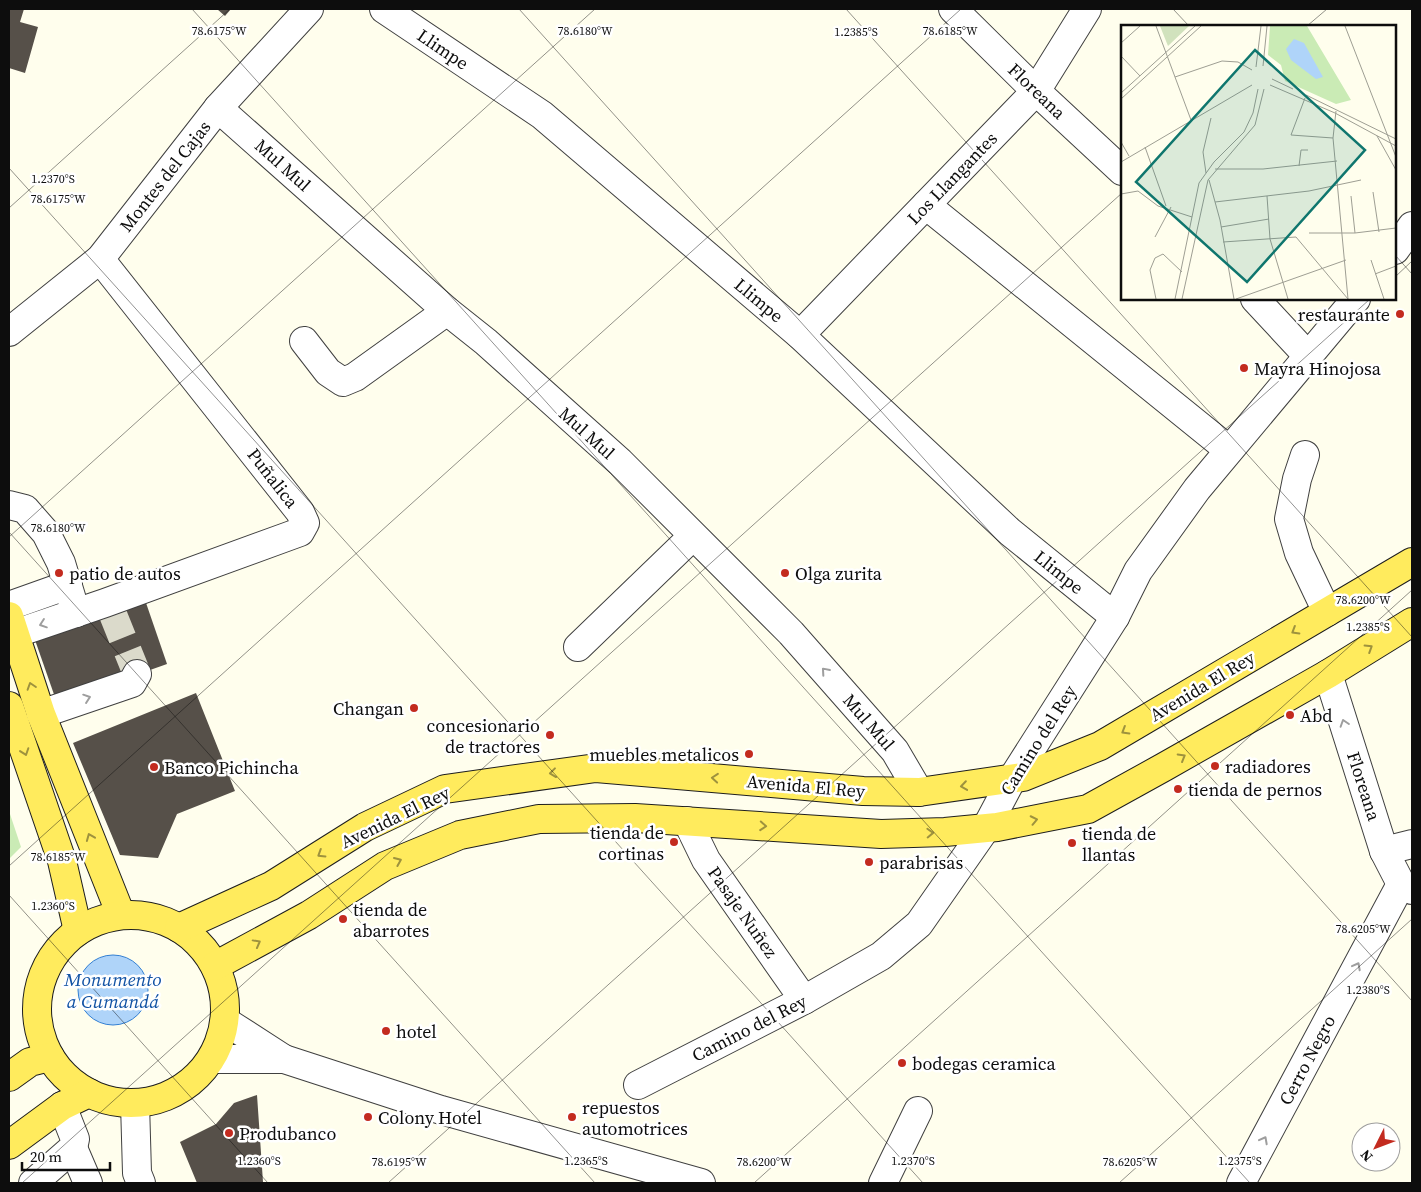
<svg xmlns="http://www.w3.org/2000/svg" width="1421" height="1192" font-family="'Source Serif 4',serif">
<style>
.green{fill:#caebb5}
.water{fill:#afd4f9;stroke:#337fd3}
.building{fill:#565049}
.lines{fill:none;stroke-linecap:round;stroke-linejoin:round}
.minor-tunnel{stroke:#dbdacb;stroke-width:28;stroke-dasharray:28 14;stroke-linecap:butt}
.minor-casing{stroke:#404040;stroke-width:30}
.major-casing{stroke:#1e1e1e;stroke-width:30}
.minor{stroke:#fff;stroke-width:28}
.major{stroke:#ffeb5d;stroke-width:28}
.oneway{stroke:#9e9e9e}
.oneway2{stroke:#9e923d}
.ticks{fill:none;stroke:#0d0d0d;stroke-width:1;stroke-opacity:0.45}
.poi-dot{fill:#c32b1f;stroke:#fff;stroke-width:2}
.labels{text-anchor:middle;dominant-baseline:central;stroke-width:5;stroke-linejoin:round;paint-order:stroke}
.street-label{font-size:18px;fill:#0d0d0d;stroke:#fff}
.poi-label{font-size:18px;fill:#0d0d0d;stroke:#fff;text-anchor:start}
.water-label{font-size:19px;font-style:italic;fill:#1152a4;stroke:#fff}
.inset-road{fill:none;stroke:#9e9e93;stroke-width:1}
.view{fill:#0f766e;fill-opacity:0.15;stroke:#0f766e;stroke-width:2.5}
.inset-edge{fill:none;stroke:#0d0d0d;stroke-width:2.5}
.ticks-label{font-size:12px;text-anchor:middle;fill:#0d0d0d;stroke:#fff;stroke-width:5;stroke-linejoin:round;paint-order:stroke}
</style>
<rect width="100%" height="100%" fill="#fffeed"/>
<!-- green -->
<path class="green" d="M9,811L21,847L9,859Z"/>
<!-- water -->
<circle class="water" cx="113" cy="990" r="35"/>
<!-- building -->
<g class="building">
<path d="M9,9H24L20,22L38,27L25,73L9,68Z"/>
<path d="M217,9H231L225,16Z"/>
<path d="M145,600L167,664L57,703L35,640Z"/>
<path d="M196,693L235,791L177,814L158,858L120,855L73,743Z"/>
<path d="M257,1095L263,1182L197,1183L180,1142L216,1124L234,1103Z"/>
</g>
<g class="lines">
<!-- minor-tunnel -->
<path class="minor-tunnel" d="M112,612L137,674"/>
<!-- minor casing -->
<g class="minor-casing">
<g id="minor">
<path d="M384,9L542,115L800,335L1010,532L1115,617"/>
<path d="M953,9L1036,91L1122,171"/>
<path d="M218,108L447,311L486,342L620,462L791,633L895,751L919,792"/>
<path d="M926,205L1229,450"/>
<path d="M1395,250L1412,226"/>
<path d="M1255,299L1308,356"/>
<path d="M9,332L100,259L218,108L309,9"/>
<path d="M800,335L1036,91L1087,9"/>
<path d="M304,341L328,372L343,382L355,377L447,311"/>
<path d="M1305,455L1297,479L1289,519L1299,553L1327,612"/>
<path d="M9,505L25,509L46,533L61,563L76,613"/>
<path d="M9,606L68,585"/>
<path d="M14,634L105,603L300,532L305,523L300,512L100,259"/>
<path d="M578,647L693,536"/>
<path d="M1328,674L1384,851L1401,884L1412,890"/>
<path d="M41,714L132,683L137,674"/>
<path d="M687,821L706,860L804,1000"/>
<path d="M1384,851L1412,844"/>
<path d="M225,1021L284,1059L441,1110L701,1183"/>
<path d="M213,1059H284"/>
<path d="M638,1085L804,1000L881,956L919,924L986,828L1012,779L1115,617L1138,571L1197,489L1356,299"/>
<path d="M135,1103L137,1173L141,1183"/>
<path d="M73,1148L88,1183"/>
<path d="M33,1183L73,1148L75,1139L62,1106"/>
<path d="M883,1183L918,1111"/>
<path d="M1241,1183L1401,884"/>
</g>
</g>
<!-- major casing -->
<g class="major-casing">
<g id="major">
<path d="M9,616L41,714L121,915"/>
<path d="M9,706L62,861L78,931"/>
<circle cx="131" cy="1009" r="94"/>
<path d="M179,928L271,886L365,827L445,789L596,768L863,791L919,792L1023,777L1100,746L1412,562"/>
<path d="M215,966L309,915L385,866L460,835L539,819L635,818L881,834L945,832L997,827L1088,809L1164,767L1328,674L1412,622"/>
<path d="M9,1077L30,1062L50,1057"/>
<path d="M9,1145L62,1106L89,1093"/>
</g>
</g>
<!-- minor -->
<use href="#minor" class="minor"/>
<!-- major -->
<use href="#major" class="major"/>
</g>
<!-- one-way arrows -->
<defs><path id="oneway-chevron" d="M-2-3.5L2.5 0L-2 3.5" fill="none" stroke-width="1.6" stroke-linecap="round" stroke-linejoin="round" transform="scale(1.25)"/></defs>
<g class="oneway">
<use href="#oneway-chevron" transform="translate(43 624) rotate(161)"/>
<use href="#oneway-chevron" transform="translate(825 671) rotate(-131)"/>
<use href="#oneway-chevron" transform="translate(87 698) rotate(-19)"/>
<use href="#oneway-chevron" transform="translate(1344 723) rotate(-108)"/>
<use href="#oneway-chevron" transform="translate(1357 966) rotate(-62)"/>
<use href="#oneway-chevron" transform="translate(1264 1140) rotate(-62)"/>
</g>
<g class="oneway2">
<use href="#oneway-chevron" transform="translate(1295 631) rotate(149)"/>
<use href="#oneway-chevron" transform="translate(1369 648) rotate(-32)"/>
<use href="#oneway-chevron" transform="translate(31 686) rotate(-108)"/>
<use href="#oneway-chevron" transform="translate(1125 731) rotate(149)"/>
<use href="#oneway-chevron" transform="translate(25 752) rotate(71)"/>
<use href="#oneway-chevron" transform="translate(1182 757) rotate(-30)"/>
<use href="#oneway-chevron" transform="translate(553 773) rotate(173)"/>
<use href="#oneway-chevron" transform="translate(715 778) rotate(-175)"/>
<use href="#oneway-chevron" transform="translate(964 786) rotate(172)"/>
<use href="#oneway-chevron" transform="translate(1034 820) rotate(-12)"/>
<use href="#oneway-chevron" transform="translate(763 826) rotate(4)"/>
<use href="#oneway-chevron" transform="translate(930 833) rotate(-2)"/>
<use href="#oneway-chevron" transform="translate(90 837) rotate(-112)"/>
<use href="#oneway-chevron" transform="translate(321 854) rotate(148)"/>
<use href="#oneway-chevron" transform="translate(398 861) rotate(-23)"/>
<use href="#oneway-chevron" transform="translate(257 943) rotate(-29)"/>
</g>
<!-- ticks -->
<path class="ticks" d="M192,9L1250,1183M519,9L1412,1001M846,9L1412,637M1173,9L1189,26M1307,26L1327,9M9,168L923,1183M9,208L230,9M1395,255L1412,274M1395,277L1412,261M9,532L595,1183M9,537L595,9M9,866L961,9M9,895L268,1183M22,1183L1122,193M388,1183L1370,299M754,1183L1412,590M1119,1183L1412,919"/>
<!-- markers -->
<g class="poi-dot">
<circle cx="1400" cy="314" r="5"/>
<circle cx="1244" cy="368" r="5"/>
<circle cx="59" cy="573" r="5"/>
<circle cx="785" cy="573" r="5"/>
<circle cx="414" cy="708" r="5"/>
<circle cx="1290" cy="715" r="5"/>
<circle cx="550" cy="735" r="5"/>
<circle cx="749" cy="754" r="5"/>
<circle cx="1215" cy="766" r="5"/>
<circle cx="154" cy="767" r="5"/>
<circle cx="1178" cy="789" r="5"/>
<circle cx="674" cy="842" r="5"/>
<circle cx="1072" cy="843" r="5"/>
<circle cx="869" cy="862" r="5"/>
<circle cx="343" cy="919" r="5"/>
<circle cx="386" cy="1031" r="5"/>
<circle cx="902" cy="1063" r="5"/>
<circle cx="368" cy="1117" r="5"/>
<circle cx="572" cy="1117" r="5"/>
<circle cx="229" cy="1133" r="5"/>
</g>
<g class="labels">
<!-- street labels -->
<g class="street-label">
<text transform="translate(443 49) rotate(34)">Llimpe</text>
<text transform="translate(1037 91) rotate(44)">Floreana</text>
<text transform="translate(283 165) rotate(42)">Mul Mul</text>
<text transform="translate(165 176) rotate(-52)">Montes del Cajas</text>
<text transform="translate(952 178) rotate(-46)">Los Llangantes</text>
<text transform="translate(759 300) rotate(40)">Llimpe</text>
<text transform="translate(587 433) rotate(42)">Mul Mul</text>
<text transform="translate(273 478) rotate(52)">Puñalica</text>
<text transform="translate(1059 572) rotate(39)">Llimpe</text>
<text transform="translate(1202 686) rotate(-31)">Avenida El Rey</text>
<text transform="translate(869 722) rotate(49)">Mul Mul</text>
<text transform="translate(1038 740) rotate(-58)">Camino del Rey</text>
<text transform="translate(806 786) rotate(5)">Avenida El Rey</text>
<text transform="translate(1364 786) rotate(72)">Floreana</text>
<text transform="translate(395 817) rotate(-26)">Avenida El Rey</text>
<text transform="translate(743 912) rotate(55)">Pasaje Nuñez</text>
<text transform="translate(749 1028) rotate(-27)">Camino del Rey</text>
<text transform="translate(1307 1060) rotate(-62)">Cerro Negro</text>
</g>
<!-- poi labels -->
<g class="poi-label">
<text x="1390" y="314" text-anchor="end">restaurante</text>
<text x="1254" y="368">Mayra Hinojosa</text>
<text x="69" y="573">patio de autos</text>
<text x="795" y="573">Olga zurita</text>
<text x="404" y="708" text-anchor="end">Changan</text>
<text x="1300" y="715">Abd</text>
<text x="540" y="725" text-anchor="end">concesionario<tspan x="540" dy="21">de tractores</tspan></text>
<text x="739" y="754" text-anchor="end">muebles metalicos</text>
<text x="1225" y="766">radiadores</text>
<text x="164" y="767">Banco Pichincha</text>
<text x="1188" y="789">tienda de pernos</text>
<text x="664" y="832" text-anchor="end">tienda de<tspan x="664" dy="21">cortinas</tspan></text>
<text x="1082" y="833">tienda de<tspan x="1082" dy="21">llantas</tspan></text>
<text x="879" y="862">parabrisas</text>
<text x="353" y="909">tienda de<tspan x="353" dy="21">abarrotes</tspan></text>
<text x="396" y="1031">hotel</text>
<text x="912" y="1063">bodegas ceramica</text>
<text x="582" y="1107">repuestos<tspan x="582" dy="21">automotrices</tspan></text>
<text x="378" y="1117">Colony Hotel</text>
<text x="239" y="1133">Produbanco</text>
</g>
<!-- water labels -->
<g class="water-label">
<text x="113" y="979">Monumento<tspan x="113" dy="22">a Cumandá</tspan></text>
</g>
</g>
<!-- overview -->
<g transform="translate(1121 25)">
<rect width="275" height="275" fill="#fffeed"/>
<path d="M149,1H186L230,75L215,79L164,56L160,40L147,30Z" fill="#caebb5"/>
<path d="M39,1H68L47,21Z" fill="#d1e2bd"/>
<path d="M173,14L183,18L202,52L195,54L170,35L165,24Z" fill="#afd4f9"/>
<path class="inset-road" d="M35,1L70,95M224,1L275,132M0,18L19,1M0,31L19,51M142,41L146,1M135,42L140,1M54,52L101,36L117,37L131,45M151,54L172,64M149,60L214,88L275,121M0,68L74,1M185,70L275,114M184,73L170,110L212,113M0,74L80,1M215,86L212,113L227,274M256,111L275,145M0,117L8,131M24,122L45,181M0,137L131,60M178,141L180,125H187M94,144H142L216,136M85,148L82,127L90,93M88,155L99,195L113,274M252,167L258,207M0,169L17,166L37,181L71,192M146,171L149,214L167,274M230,171L234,208M94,177L188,166L240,155M100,202L148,194M188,208H234L275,203M34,212L50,182M102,217L175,212L227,274M250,235L263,274M254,249L275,241M35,274L29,245L34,233L42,229L61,247M54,274L78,158L93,137L123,107L132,88L137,64M61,274L87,155L134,100L143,64M115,274L225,235"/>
<path class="view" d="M134,25L244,125L126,257L15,157Z"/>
<rect width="275" height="275" class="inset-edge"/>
</g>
<g class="ticks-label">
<text x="219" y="35">78.6175°W</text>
<text x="585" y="35">78.6180°W</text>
<text x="950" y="35">78.6185°W</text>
<text x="856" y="36">1.2385°S</text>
<text x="53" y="183">1.2370°S</text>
<text x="58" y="203">78.6175°W</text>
<text x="58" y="532">78.6180°W</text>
<text x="1363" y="604">78.6200°W</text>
<text x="1368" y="631">1.2385°S</text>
<text x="58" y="861">78.6185°W</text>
<text x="53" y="910">1.2360°S</text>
<text x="1363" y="933">78.6205°W</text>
<text x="1368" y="994">1.2380°S</text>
<text x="259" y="1165">1.2360°S</text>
<text x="586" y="1165">1.2365°S</text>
<text x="913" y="1165">1.2370°S</text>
<text x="1240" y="1165">1.2375°S</text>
<text x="399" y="1166">78.6195°W</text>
<text x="764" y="1166">78.6200°W</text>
<text x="1130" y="1166">78.6205°W</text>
</g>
<!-- border -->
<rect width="1421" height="1192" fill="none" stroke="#0d0d0d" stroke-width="20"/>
<!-- north arrow -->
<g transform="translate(1376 1147) rotate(228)"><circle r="24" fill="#ffffff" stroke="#9e9e9e"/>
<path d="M0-4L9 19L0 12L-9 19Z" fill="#c32b1f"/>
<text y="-8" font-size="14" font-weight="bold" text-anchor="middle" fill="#0d0d0d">N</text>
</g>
<!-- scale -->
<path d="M22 1162v8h88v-8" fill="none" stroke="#0d0d0d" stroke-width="2.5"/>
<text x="30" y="1162" font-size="15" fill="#0d0d0d" stroke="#ffffff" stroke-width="4" paint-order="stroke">20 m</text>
</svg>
